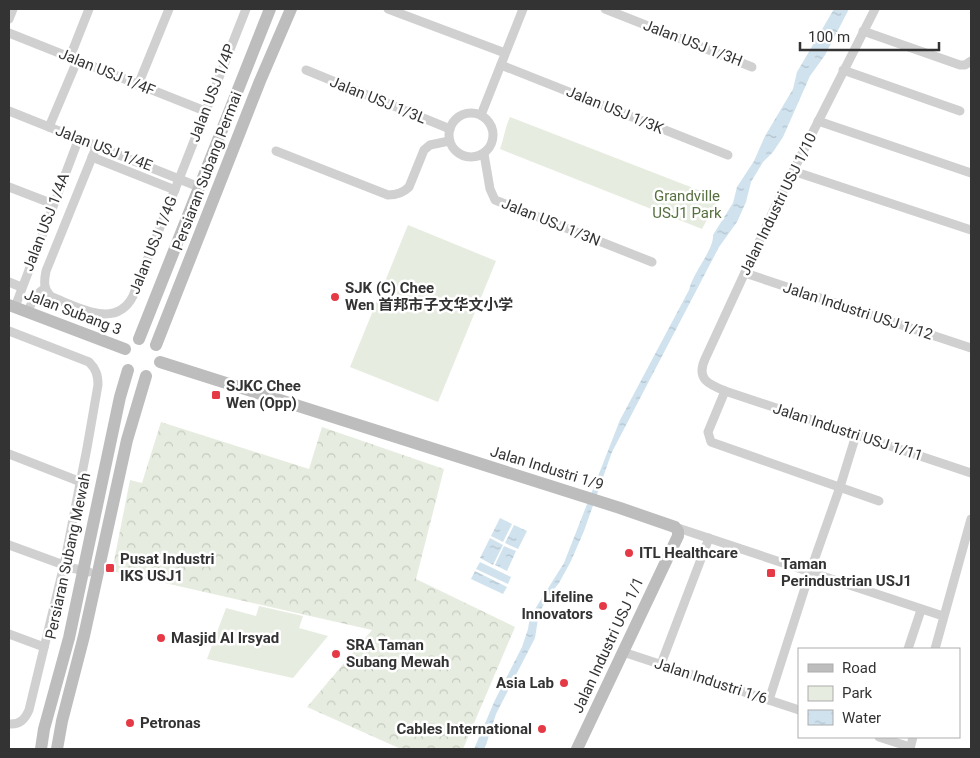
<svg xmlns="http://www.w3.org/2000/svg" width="980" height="758" font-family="Roboto,'Noto Sans SC',sans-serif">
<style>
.green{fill:#e6ecdf}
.forest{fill:url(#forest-crowns)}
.water{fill:url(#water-ripples)}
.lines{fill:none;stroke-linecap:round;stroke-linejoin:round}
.street{stroke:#d0d0d0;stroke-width:9}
.secondary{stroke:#bdbdbd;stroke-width:12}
.poi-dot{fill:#e63946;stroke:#fff;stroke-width:2}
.labels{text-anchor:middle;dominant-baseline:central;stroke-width:5;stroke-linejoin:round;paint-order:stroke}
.street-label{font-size:15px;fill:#333;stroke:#fff}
.park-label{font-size:15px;fill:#56703f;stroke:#fff}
.poi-label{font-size:15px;font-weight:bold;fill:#333;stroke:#fff;text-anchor:start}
</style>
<defs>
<pattern id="forest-crowns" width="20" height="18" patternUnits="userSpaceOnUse" patternTransform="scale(1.25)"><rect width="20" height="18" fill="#e6ecdf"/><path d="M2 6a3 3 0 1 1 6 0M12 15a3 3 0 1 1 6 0" fill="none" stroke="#c6cbc0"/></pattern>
<pattern id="water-ripples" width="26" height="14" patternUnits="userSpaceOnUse" patternTransform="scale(1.25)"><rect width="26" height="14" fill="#cfe2ee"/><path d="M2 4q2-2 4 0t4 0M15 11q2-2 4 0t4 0" fill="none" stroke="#b2c2cd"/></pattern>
</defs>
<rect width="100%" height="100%" fill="#fff"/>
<!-- green -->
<g class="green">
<path d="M510,117L719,198L702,229L500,149C504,138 505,128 510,117Z"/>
<path d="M408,225L496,261L438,402L350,367Z"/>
<path d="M259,606L303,616L299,628L328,636L293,678L207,659L226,608L256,616Z"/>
</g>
<!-- forest -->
<path class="forest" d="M161,422L309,469L322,427L444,469L416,579L515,627L463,749H401L307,707L372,630L112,571L130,480L142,483Z"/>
<!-- water -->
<g class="water">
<path d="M834,9H849L825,55L810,76L783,137L773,152L763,162L751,182L746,202L737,222L719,247L612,452L584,531L571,561L559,583L548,597L539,613L535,638L496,714L486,745L484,749H474L495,700L522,647L528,629L530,617L564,563L620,420L689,290C693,272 714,250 713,235L733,203L737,187L754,161L765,136L793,89L797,72Z"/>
<path d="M500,518L512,524L503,542L491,536Z"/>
<path d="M514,525L527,531L518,549L505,543Z"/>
<path d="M490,538L503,545L493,565L480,558Z"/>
<path d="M504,546L516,551L507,571L495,565Z"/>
<path d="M480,562L511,577L508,584L476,569Z"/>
<path d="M475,571L507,587L503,594L471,579Z"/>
</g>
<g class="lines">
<!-- street -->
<g class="street">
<path d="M388,9L505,53"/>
<path d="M605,9L752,67"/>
<path d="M875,9L777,203L705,359C696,379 708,384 725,391L971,473"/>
<path d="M9,19L13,9"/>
<path d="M863,31L960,65H965L971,61"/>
<path d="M9,33L205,111"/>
<path d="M70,57L89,9"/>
<path d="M501,65L728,155"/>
<path d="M306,70L450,129"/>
<path d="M843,70L960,111"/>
<path d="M138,85L169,9"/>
<path d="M9,111L199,187"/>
<circle cx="471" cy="135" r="22"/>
<path d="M481,115L523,9"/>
<path d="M818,121L971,173"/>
<path d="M49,127L77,61"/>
<path d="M97,145L46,271C44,281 43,290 52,297C78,307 116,330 133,296L246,9"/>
<path d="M276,151L388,195C397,195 403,193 409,187L424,150L430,145L449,141"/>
<path d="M484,154L490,189L495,200L652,262"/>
<path d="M92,157L175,190"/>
<path d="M793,171L971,230"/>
<path d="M9,187L53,204"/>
<path d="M745,273L971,348"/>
<path d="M9,282L21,287"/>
<path d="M15,307L79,138"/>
<path d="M27,312L36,295L45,288"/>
<path d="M9,331L89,362C96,369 98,375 98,385L87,448L64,565L29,710C25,719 20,725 9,724"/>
<path d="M725,391L708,432L711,442L879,501"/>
<path d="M9,454L81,482"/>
<path d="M675,527L943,616"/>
<path d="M9,545L72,568L89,572"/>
<path d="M9,634L44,647"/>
<path d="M908,649L921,610"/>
<path d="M935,649L971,519"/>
<path d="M623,652L799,710"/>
<path d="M661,664L709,538"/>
<path d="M769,700L810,572L840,487L856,435"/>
<path d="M879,737L910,747"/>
<path d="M910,749L913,737"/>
</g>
<!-- secondary -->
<g class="secondary">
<path d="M9,305L125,349"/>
<path d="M139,339L270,9"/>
<path d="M156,345L260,81L291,9"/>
<path d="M160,362L620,508L675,527L678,531V536L577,749"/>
<path d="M41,749L44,729L69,638L120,397L128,370"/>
<path d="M57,749L62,721L84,636L127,440L146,376"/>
</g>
</g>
<!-- markers -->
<g class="poi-dot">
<circle cx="335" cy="297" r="5"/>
<rect x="211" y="390" width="10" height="10" rx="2.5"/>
<circle cx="629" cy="553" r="5"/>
<rect x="105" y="563" width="10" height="10" rx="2.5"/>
<rect x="766" y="568" width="10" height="10" rx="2.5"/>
<circle cx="603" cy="606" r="5"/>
<circle cx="161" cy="638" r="5"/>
<circle cx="336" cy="654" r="5"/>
<circle cx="564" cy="683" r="5"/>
<circle cx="130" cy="723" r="5"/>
<circle cx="542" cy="729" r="5"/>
</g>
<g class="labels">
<!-- street labels -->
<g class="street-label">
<text transform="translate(693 43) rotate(21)">Jalan USJ 1/3H</text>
<text transform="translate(107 72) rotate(22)">Jalan USJ 1/4F</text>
<text transform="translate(212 93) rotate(-69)">Jalan USJ 1/4P</text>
<text transform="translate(378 100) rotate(22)">Jalan USJ 1/3L</text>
<text transform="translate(615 110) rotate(22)">Jalan USJ 1/3K</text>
<text transform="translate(104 148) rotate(21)">Jalan USJ 1/4E</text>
<text transform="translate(207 171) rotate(-69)">Persiaran Subang Permai</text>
<text transform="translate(778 204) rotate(-64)">Jalan Industri USJ 1/10</text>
<text transform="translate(46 222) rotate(-69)">Jalan USJ 1/4A</text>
<text transform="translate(551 222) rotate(22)">Jalan USJ 1/3N</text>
<text transform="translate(153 245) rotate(-68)">Jalan USJ 1/4G</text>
<text transform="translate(858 311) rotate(18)">Jalan Industri USJ 1/12</text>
<text transform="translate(73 312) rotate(21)">Jalan Subang 3</text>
<text transform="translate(848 432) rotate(18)">Jalan Industri USJ 1/11</text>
<text transform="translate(547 468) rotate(17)">Jalan Industri 1/9</text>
<text transform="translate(68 556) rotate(-78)">Persiaran Subang Mewah</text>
<text transform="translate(608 645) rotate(-65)">Jalan Industri USJ 1/1</text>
<text transform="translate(711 681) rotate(18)">Jalan Industri 1/6</text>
</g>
<!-- park labels -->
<g class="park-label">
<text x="687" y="196">Grandville<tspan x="687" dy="17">USJ1 Park</tspan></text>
</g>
<!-- poi labels -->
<g class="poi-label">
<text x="345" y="288">SJK (C) Chee<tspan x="345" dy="17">Wen 首邦市子文华文小学</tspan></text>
<text x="226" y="386">SJKC Chee<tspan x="226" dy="17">Wen (Opp)</tspan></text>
<text x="639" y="553">ITL Healthcare</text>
<text x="120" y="559">Pusat Industri<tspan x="120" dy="17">IKS USJ1</tspan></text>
<text x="781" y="564">Taman<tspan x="781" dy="17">Perindustrian USJ1</tspan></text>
<text x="593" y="597" text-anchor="end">Lifeline<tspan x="593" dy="17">Innovators</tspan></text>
<text x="171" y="638">Masjid Al Irsyad</text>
<text x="346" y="645">SRA Taman<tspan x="346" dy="17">Subang Mewah</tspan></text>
<text x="554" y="683" text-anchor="end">Asia Lab</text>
<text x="140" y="723">Petronas</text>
<text x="532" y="729" text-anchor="end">Cables International</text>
</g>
</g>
<!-- border -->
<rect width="980" height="758" fill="none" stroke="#333333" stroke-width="20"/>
<!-- legend -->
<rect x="798" y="648" width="162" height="90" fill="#ffffff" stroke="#adadad"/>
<rect x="808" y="664" width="25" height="8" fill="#bdbdbd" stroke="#adadad"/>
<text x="842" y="673" font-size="15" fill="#333333">Road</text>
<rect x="808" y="686" width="25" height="15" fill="#e6ecdf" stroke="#adadad"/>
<text x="842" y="698" font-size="15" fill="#333333">Park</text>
<rect x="808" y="710" width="25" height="15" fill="url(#water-ripples)" stroke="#adadad"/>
<text x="842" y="723" font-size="15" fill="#333333">Water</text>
<!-- scale -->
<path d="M800 42v8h139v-8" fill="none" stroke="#333333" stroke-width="2.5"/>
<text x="808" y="42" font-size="15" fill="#333333" stroke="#ffffff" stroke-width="4" paint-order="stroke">100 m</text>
</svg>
